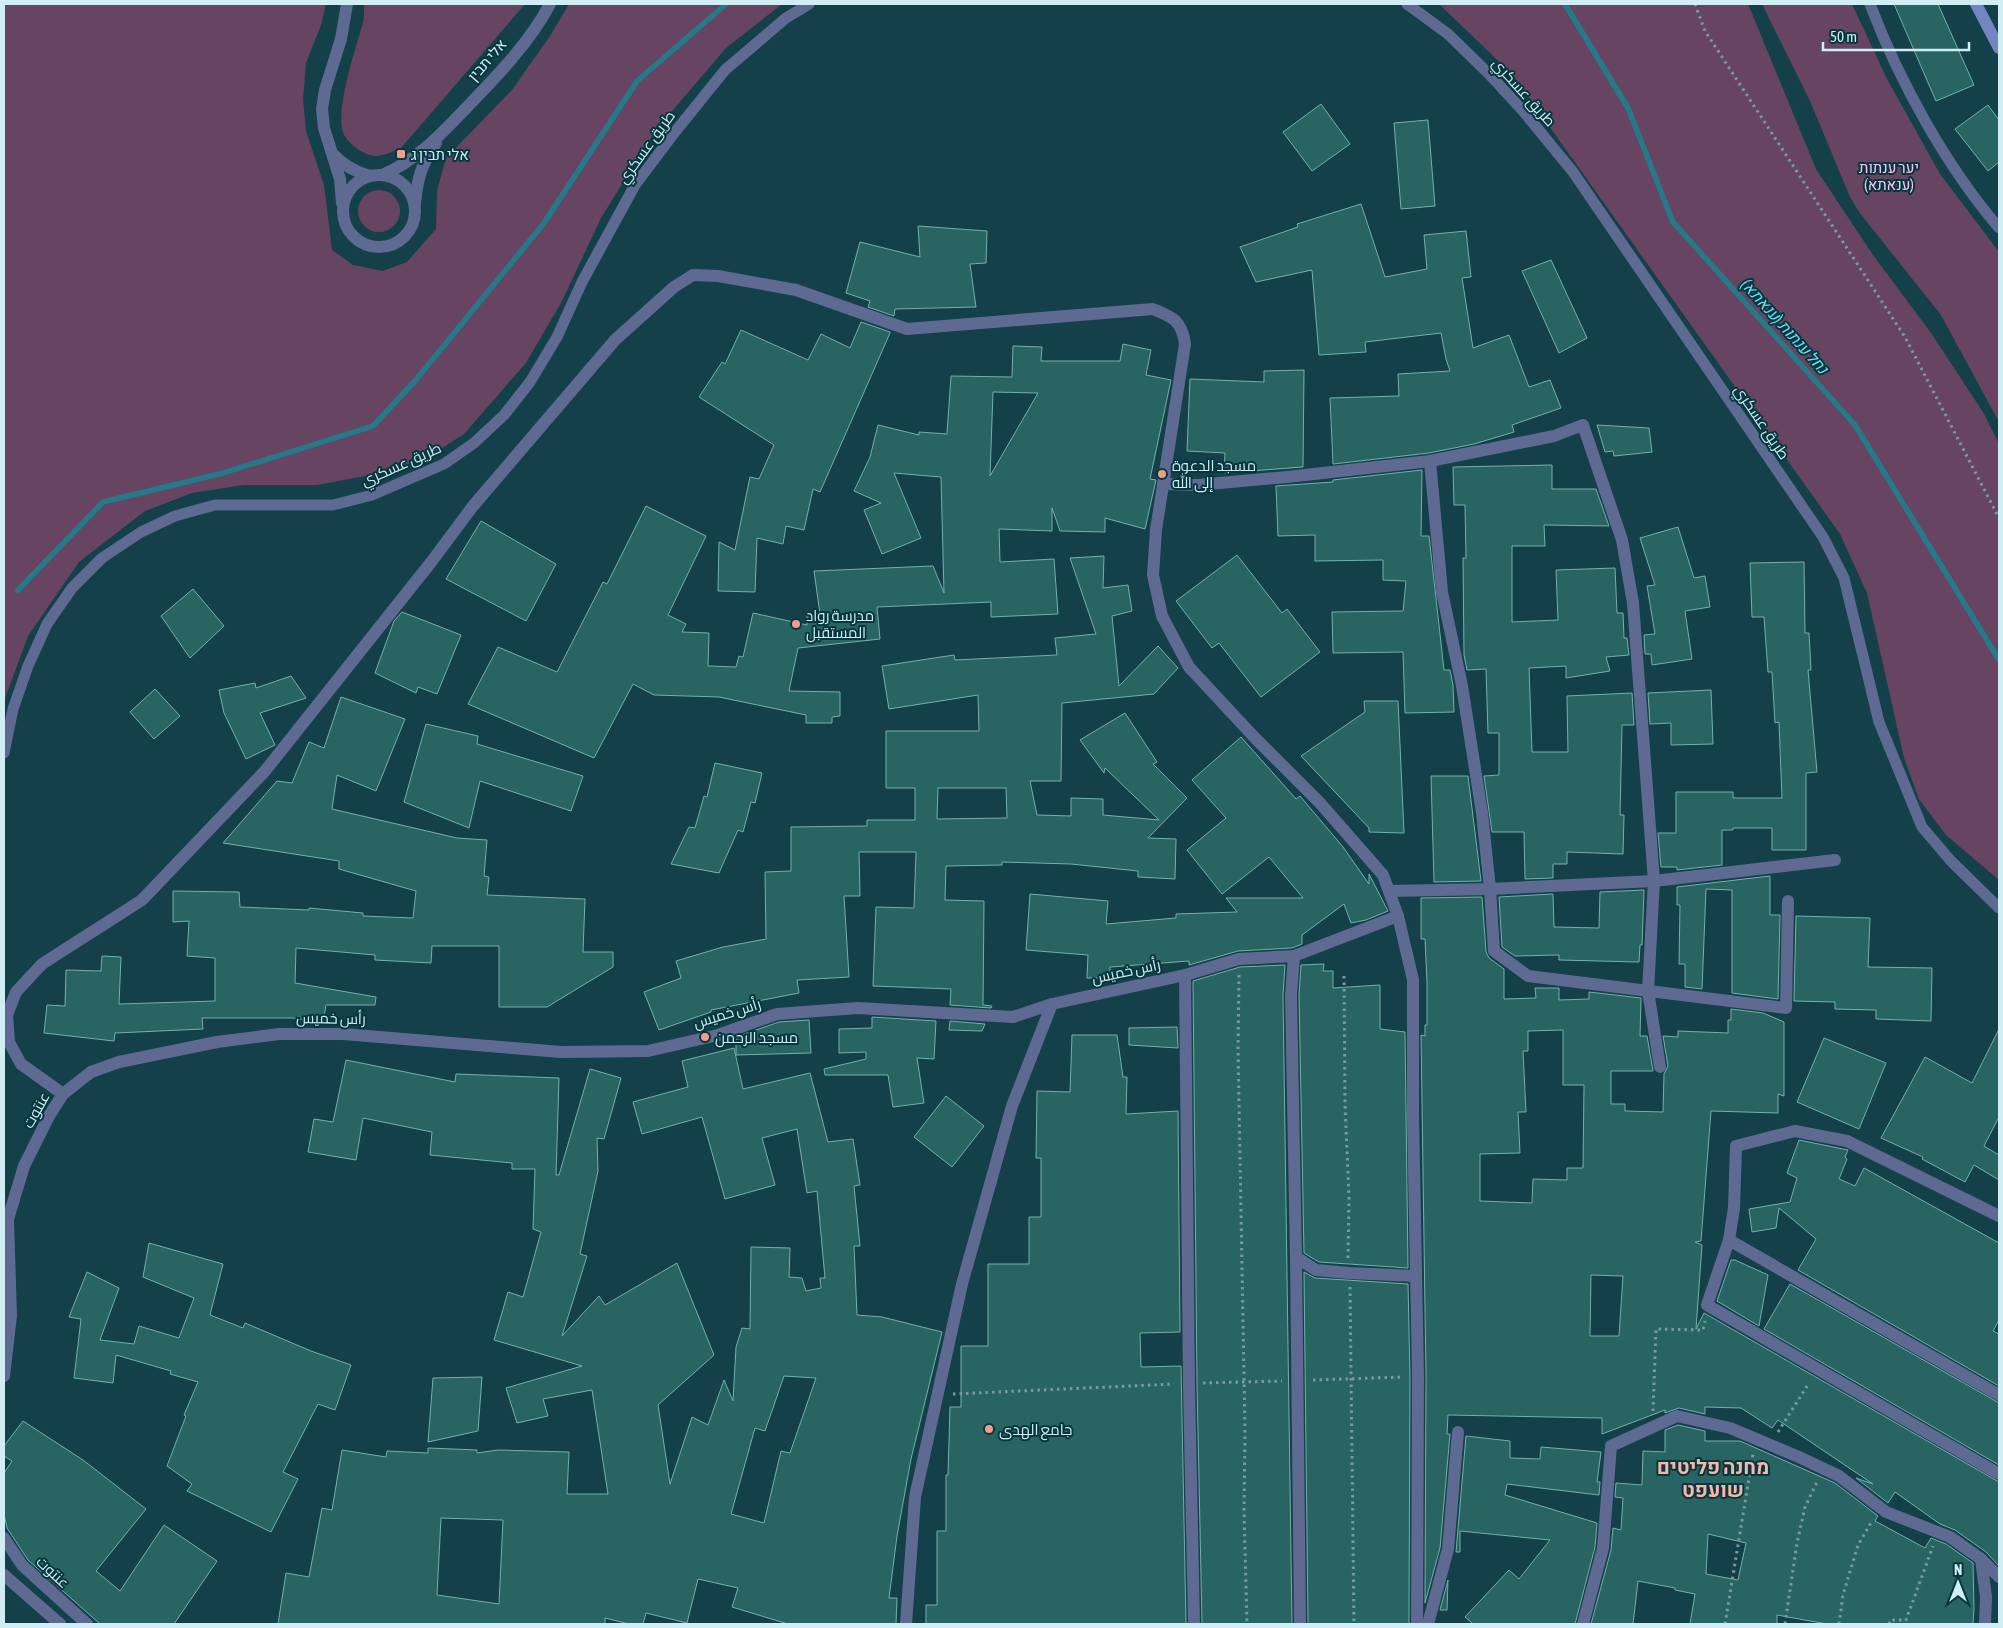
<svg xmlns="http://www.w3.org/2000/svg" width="2003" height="1628" font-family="'Asap Condensed',Cairo,Heebo,sans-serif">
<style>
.green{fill:#684463}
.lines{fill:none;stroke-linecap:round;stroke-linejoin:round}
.stream{stroke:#257a89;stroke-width:5.5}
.building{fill:#286562;stroke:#74b0ad;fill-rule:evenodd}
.path{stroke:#779ba2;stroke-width:3;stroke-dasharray:2.5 4;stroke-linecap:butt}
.lane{stroke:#5f6a92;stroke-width:11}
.street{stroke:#5f6a92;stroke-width:12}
.secondary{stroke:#7385c3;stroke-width:12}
.poi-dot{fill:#f49d8c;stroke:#06363e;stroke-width:2}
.labels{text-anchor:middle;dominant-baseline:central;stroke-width:4;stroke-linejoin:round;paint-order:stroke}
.street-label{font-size:15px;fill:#d1eef4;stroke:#06363e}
.poi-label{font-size:15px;fill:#d1eef4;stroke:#06363e;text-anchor:start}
.park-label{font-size:15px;fill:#fdc4f4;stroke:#06363e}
.water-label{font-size:16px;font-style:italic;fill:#69e1f7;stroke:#06363e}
.district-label{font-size:20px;font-weight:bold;fill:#f8b6a8;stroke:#06363e}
</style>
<rect width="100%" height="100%" fill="#144149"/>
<!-- green -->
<g class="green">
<path d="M4,4H326L321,25L306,63L303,99L306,131L324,185L332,250L353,265L383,271L407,262L436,229L437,191L446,158L512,90L550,36L569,4H782L726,48L655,131L601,218L562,301L526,363L464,434L422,461L365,476L317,485H243L192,493L145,511L79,562L28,636L4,701Z"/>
<path d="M364,4H525L401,148C382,156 373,161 355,147C351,144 344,137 343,132C335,108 357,45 364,19Z"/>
<path d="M1439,4H1748L1816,169L1873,255L1931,333L1983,412L1999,444V880L1946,835L1919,799L1904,758L1867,593L1840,534L1512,74Z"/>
<path d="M1762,4H1852L1887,79L1940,174L1999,252V422L1941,315L1859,212L1850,197L1810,101Z"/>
<circle cx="379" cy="211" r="21"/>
</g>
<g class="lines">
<!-- stream -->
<g class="stream">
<path d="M1565,4L1628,108L1673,222L1855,425L1999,660"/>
<path d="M18,590L103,502L223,473L373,426L415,381L544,223L637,81L726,4"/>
</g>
</g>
<!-- building -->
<g class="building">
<path d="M1894,4H1938L1974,85L1936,101Z"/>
<path d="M1321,104L1350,144L1312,171L1283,132Z"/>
<path d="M1988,105L1999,120V162L1988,171L1955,129Z"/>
<path d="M1428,120L1435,206L1401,209L1394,123Z"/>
<path d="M1361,204L1385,277L1427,269L1424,235L1466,231L1471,277L1462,278L1473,348L1509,335L1529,387L1550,380L1561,408L1512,425L1514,432L1474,444L1429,453L1333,464L1330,398L1399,396L1398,374L1450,371L1446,359L1441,333L1365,342L1366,352L1319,355L1312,270L1256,282L1240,247L1298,227L1297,224Z"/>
<path d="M918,226L987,231L986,263L970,264L976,307L895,309L894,316L868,307L870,301L846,293L860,242L920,257Z"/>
<path d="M1551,260L1587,338L1559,353L1522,271Z"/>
<path d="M861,322L890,332V333L820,492L813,489L804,530L786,526L783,544L757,538L755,592L718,591L719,542L735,550L750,477L759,479L774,445L699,397L722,362L725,364L741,330L808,360L821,334L850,348Z"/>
<path d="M1123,344L1151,350L1146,375L1171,380L1150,479L1156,480L1145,529L1105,518V532L1060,531L1052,508V531L999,529L1000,562L1054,559L1058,614L991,617V602L877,607L880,639L798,648L789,691L840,692V716L832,717V723H806V715L719,697L654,695L633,684L594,758L468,704L498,647L557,672L603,582L607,584L646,506L706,536L668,615L686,624L682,632L709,633L708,666L736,667L739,656L743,657L753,613L807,625V615L820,614L814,571L933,566L944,593L941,477L894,473L921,538L882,554L864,510L881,503L854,491L870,457L878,425L919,435V432L947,434L951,376L1012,377L1013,346L1042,347L1041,361H1120ZM993,392L1038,393L990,476Z"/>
<path d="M1304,370L1303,467L1224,473L1225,453L1187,451L1190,379L1264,382V371Z"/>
<path d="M1597,425L1649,428L1652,452L1614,456L1613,451L1605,452Z"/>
<path d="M1552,465V489H1596L1609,526L1544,525L1545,546H1512V622L1558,620L1556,570L1615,568L1617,613H1623L1624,638H1627L1629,655L1606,657L1610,671L1566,678V666L1529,668L1532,752H1568L1567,696L1632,693L1634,725H1622L1620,815H1624L1623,854L1567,852V864H1553V878L1525,879L1524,832H1492L1484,776L1499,775V733H1488L1486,669L1467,670L1464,655L1463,558H1466L1465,505H1454L1453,467Z"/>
<path d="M1422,470L1421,536H1429L1444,670H1450L1453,685L1454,712L1405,713L1403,652L1333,653L1332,612L1403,611L1406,581L1383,580V560L1315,561V535L1278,536L1276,486L1333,482V480Z"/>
<path d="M481,521L556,564L526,621L446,579Z"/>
<path d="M1678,527L1694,578L1705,576L1710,607L1685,611L1692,659L1652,665L1651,654H1645L1644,635L1655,634L1647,586L1655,585L1640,538Z"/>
<path d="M1237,555L1282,613L1287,609L1320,652L1261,697L1219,643L1212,648L1176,601Z"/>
<path d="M1104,556L1103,588L1128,585L1132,611L1112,616L1119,686L1158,646L1178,668L1154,694L1062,703L1061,781H1030L1037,815L1071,816V798L1103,799V815L1159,820L1105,768L1104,773L1080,740L1125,713L1157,762L1153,764L1187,798L1148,838L1176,839L1175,879L1138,877V871L1071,864L1002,862V865L946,866L945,900L984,901L983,1005L992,1006L991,1008L950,1005L951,989L873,986L876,907L914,908L916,852H859L860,896H844L849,977L797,980L799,993L711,1010V1012L659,1030L644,992L681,978L676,961L723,947L766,939L765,872L791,871V827L867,826V820H915V788H886V731H979L978,695L889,709L882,666L954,655L955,660L1057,655L1055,638L1096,634L1070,558ZM938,788H1006L1007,818L937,819Z"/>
<path d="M1804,562L1805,633H1809L1811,670H1808L1817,772L1806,773V850H1772V828H1733V830H1722V865L1677,870V867H1661L1658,833H1676V792H1733V798H1782L1779,722L1775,723L1772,672H1768L1764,617H1752L1750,563Z"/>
<path d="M193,589L224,626L190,658L161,616Z"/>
<path d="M402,612L461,635L437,694L418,687L416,693L375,673L394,621Z"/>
<path d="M291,676L306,698L260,713L275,745L246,759L224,713L219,690L255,683L256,688Z"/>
<path d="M155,689L180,716L154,739L130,712Z"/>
<path d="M1711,690L1713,744L1671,745V723L1650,724L1648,693Z"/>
<path d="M341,697L405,719L376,791L337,775L332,809L457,838L487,840L484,876L489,877L487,895L585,899L583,952H613V967L547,1007H499V946H432L431,963L375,960V955L296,948L295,983L376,997L375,1005H326L323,1023L293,1018H202L203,1029L115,1033L114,1041L44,1033L47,1005L65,1006L66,970L101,971L102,956L121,957L119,1004L215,1001V958L187,956L189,921L173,922V891L239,892L240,907L309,910V908L363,913V916L413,918L416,891L339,869V861L223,843L277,781L292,783L309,742L324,748Z"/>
<path d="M1364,701H1398L1404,833L1369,832V828L1301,756L1365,712Z"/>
<path d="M426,724L478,736L477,744L583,776L571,811L480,781L469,828L404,802Z"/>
<path d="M1241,737L1296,799L1300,796L1343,847L1369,884V874L1388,911L1366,920L1351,923L1344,904L1302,935V944L1292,948L1238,951L1189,965V961L1110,967V978H1087L1088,955L1026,950L1030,894L1108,901L1106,924L1176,918V914L1237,912L1226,898H1303L1269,857L1222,894L1187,850L1226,818L1192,780Z"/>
<path d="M715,763L762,773L755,803L751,802L743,832L738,830L719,873L671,864L689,827L695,828L704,796L707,797Z"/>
<path d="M1431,776H1468L1481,881L1434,882Z"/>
<path d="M1770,876V915H1780L1778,999L1732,993V890L1706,889L1702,989L1685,987V964H1679L1680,905H1677V887Z"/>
<path d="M1644,890L1642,945H1640L1639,962L1559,960V955L1515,956L1502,947L1499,897L1553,894L1554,927L1599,928L1600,892Z"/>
<path d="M1482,897L1486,952L1489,958L1504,969V999L1536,998L1535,988H1559V1000L1589,999V992L1641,998L1640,1036H1647L1653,1071H1611V1104H1625V1111L1663,1112L1664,1074L1668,1066L1663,1036L1678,1037V1031L1728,1033V1020H1731V1009L1763,1013L1784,1022V1096L1778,1094V1113L1711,1111L1701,1241L1695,1242L1702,1245L1696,1329L1704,1313L1999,1482V1566L1986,1552L1955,1530L1940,1524L1895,1492L1888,1503L1856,1478L1873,1484L1778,1420L1772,1428L1741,1408L1705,1407V1414L1679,1408L1665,1413V1410L1602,1434V1418L1448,1415L1447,1434H1450L1440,1548L1425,1603L1426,1376L1421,1035L1425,1036V1025H1427V982L1425,939H1421V898ZM1563,1030V1085H1584L1583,1168H1567V1180L1533,1179L1532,1203L1480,1201V1154L1520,1153L1518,1112H1526L1523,1051H1528V1031ZM1591,1275L1623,1276L1619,1336H1590Z"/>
<path d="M1796,916L1870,918L1868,967L1932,968L1931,1021L1876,1019V1010L1835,1009V1002L1794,1001Z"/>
<path d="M1324,964L1323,971H1333V988L1380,985V1029L1405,1032L1408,1268L1319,1262L1304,1253L1299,995L1301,965Z"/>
<path d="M1285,965L1283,995L1292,1624H1202L1197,1384L1193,981L1240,967Z"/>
<path d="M872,1017L936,1021L934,1059L917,1058L924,1103L893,1107L888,1075H825L824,1069L866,1059V1052L839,1053V1029L872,1028Z"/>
<path d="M809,1020L811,1053L736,1055V1037L779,1022Z"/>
<path d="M950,1021L985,1024L982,1031L949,1030Z"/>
<path d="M1177,1027L1178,1048L1129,1045V1028Z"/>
<path d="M1999,1029V1117L1984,1146L1999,1155V1180L1974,1165L1965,1182L1922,1159L1923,1157L1881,1138L1925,1057L1972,1083Z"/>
<path d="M1072,1035H1117L1123,1077H1127L1126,1114L1178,1111L1180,1332L1140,1333L1141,1367L1181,1366L1186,1624H926V1605H937V1531H946V1475H948L950,1407H961V1346H988V1264H1029V1217H1041V1158H1036L1037,1091L1070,1092Z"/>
<path d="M1824,1038L1886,1063L1859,1129L1797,1102Z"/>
<path d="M734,1048L743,1089L810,1073L828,1142L853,1139L860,1185L854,1186L860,1246H854L857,1315L882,1317L942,1332L911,1459L897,1536L889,1598H897L896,1624H788L732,1607L738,1588L698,1579L687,1623L646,1613L643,1624H629L605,1618V1624H278L286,1573L309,1577L322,1508L332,1510L342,1450L386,1457L387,1451L428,1453V1448L477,1450V1453L498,1450L569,1452L567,1494H608L592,1390L543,1399L548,1416L517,1423L506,1388L582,1366L494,1340L508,1292L523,1297L541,1232L533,1229L535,1169H512V1163L430,1155L432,1132L363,1118L356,1160L308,1152L314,1119L333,1122L346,1060L455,1082L456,1074L559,1078L556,1175H559L590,1069L621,1078L604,1139L597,1138L598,1171L580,1254L587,1256L562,1336L599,1296L605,1305L677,1263L714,1355L658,1405L670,1484L692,1417L708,1425L724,1380L733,1401L736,1347L742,1328L750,1329L751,1247L790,1248L789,1277L802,1278L806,1291L821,1288L820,1278H825L817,1191L807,1193L797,1129L762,1138L775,1185L725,1199L702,1117L642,1134L633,1102L688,1087L682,1061ZM784,1376L816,1378L790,1453L781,1451L764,1523L731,1514L755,1428L765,1431ZM441,1518L503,1520L499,1604L437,1595Z"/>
<path d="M946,1096L984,1126L952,1167L914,1137Z"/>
<path d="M1799,1140L1848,1150L1845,1157L1847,1159L1839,1179L1855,1186L1864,1168L1999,1243V1320L1993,1331L1999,1334V1386L1798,1270L1816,1239L1779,1208L1776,1228L1752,1232L1749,1209L1790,1202L1797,1178L1787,1173Z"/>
<path d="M149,1243L223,1264L210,1315L243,1328L245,1323L311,1351L351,1365L335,1410L318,1404L283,1472L298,1479L271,1532L187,1491L192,1484L167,1466L186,1416L184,1415L198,1382L170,1374L171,1371L116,1355L113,1383L74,1378L81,1319L69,1317L87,1272L119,1288L100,1340L134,1344L139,1326L179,1338L194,1298L143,1277Z"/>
<path d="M1731,1260H1735L1768,1275L1759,1326L1717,1301Z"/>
<path d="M1304,1272L1315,1278L1408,1284L1410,1376L1409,1624H1308Z"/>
<path d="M1790,1284L1999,1403V1465L1764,1329Z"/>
<path d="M482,1377L478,1431L428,1442L433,1378Z"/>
<path d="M23,1421L83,1460L146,1509L96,1571L120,1591L164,1525L217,1561L174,1624H100L28,1560L7,1528L4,1514V1473L12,1461L4,1456V1446Z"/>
<path d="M1678,1425L1705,1431V1441H1740L1835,1483L1878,1516L1875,1521L1925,1548L1931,1538L1946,1544L1973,1563L1974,1608L1973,1624H1827L1777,1615V1624H1690L1695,1594L1675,1590V1588L1638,1581L1633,1624H1591L1611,1550L1613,1528L1621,1530L1623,1498L1615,1497L1616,1483L1642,1485L1643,1451L1665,1452V1430ZM1708,1534L1746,1543L1738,1580L1706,1574Z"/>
<path d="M1466,1436L1510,1441V1458L1540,1459L1541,1447L1601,1452L1597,1482H1600L1599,1495L1507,1484L1505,1495L1597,1523L1595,1547L1575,1624H1473L1465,1617L1509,1570L1519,1579L1550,1540L1460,1531V1552H1456Z"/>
<path d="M1448,1580L1447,1610H1440Z"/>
</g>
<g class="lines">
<!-- path -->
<g class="path">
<path d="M1695,4L1705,31L1905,337L1999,518"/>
<path d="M1239,975L1238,1048L1245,1431L1244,1511L1247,1624"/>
<path d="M1344,976L1345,1105L1349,1197L1348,1259"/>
<path d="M1350,1287L1354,1624"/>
<path d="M1313,1380L1404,1377"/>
<path d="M1203,1383L1282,1381"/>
<path d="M953,1394L1174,1384"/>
<path d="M1653,1411L1656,1329L1703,1330L1705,1321"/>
<path d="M1778,1432L1809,1383"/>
<path d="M1725,1624L1753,1454"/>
<path d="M1785,1624L1797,1543L1805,1507L1817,1482"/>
<path d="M1839,1624L1843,1595L1858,1545L1872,1521"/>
<path d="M1889,1624L1890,1620H1906L1933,1546"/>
</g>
<!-- lane -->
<g class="lane">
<path d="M1407,4L1448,34L1489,74L1524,112L1573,172L1823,537L1844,578L1879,722L1922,827L1951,861L1999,908"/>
<path d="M1870,4C1899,81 1946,166 1999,228"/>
<path d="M4,753L13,709L28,666L47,624L72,588L102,558L141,532L175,516L215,505H333L372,495L444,464L474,443L504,415L530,382L557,337L582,282L635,185L675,132L725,70L786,18L809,4"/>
</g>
<!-- street -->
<g class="street">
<path d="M334,155C344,166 356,172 370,176"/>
<path d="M382,175C417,161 443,132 468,106C498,75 530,42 550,4"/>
<circle cx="379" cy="211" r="36"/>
<path d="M342,203L340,179L324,128L322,109L325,90L341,39L347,4"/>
<path d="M415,203C418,176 421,166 436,143"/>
<path d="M1430,461L1442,592L1462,686L1482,813L1490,889L1494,951L1528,976L1786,1008L1788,901"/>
<path d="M1163,484L1198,485L1287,477L1430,461L1554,436L1583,425L1622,540L1633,603L1654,881L1648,991L1660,1067"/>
<path d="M1389,891L1490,889L1654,881L1835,860"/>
<path d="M1294,956L1291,995L1296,1257L1316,1270L1349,1273L1416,1276"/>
<path d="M1185,975L1189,1384L1194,1624"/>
<path d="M63,1094L21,1064L9,1042L7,1015L16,992L42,964L142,900L265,771L432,561L473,506L615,340L674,287L693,275L718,276L796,290L907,329L1153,309C1173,317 1182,321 1185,344L1156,530L1153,575L1162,616L1189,667L1255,738L1320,803L1383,875L1398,916L1413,980V1115L1418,1376L1417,1624"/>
<path d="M1999,1216L1847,1141L1795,1131L1736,1146L1734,1208L1729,1240L1999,1395"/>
<path d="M1729,1240L1707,1305L1999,1474"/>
<path d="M1296,1257L1300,1624"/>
<path d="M4,1376L11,1316L8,1219L24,1166L49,1116L63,1094L91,1072L119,1062L217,1042L279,1034H343L561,1052L648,1051L718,1035L777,1014L858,1008L1013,1017L1052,1004L1185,975L1239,959L1294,956L1398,916"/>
<path d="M4,1538L22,1565L87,1624"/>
<path d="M1981,1559L1999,1577"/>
<path d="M4,1575L60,1624"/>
<path d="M906,1624L915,1497L962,1284L1012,1106L1052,1004"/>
<path d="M1428,1624L1448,1549L1458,1432"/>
<path d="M1583,1624L1603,1548L1611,1446L1677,1416L1730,1428L1799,1457L1839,1476L1886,1512L1950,1537L1981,1559L1986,1597L1985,1624"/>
</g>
<!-- secondary -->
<path class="secondary" d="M1976,4L1999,48"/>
</g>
<!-- markers -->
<g class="poi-dot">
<rect x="396" y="149" width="10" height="10" rx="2.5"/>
<circle cx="1162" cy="474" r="5"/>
<circle cx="796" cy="624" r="5"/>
<circle cx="705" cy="1037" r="5"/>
<circle cx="989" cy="1429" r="5"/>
</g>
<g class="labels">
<!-- street labels -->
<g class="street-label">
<text transform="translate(487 60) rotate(-49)">אלי תבין</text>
<text transform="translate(1524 92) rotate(48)">طريق عسكري</text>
<text transform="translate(646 147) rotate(-54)">طريق عسكري</text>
<text transform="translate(1762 422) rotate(56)">طريق عسكري</text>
<text transform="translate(401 464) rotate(-24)">طريق عسكري</text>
<text transform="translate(1126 971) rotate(-12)">رأس خميس</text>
<text transform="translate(727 1013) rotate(-17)">رأس خميس</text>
<text transform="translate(331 1018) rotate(1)">رأس خميس</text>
<text transform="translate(36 1110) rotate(-61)">عنتوت</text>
<text transform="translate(53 1572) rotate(43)">عنتوت</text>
</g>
<!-- poi labels -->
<g class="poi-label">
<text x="411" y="154">אלי תבין ג</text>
<text x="1172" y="465">مسجد الدعوة<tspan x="1172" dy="17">إلى الله</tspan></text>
<text x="806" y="615">مدرسة رواد<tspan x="806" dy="17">المستقبل</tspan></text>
<text x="715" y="1037">مسجد الرحمن</text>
<text x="999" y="1429">جامع الهدى</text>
</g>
<!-- park labels -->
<g class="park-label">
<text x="1889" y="167">יער ענתות<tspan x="1889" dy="17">(ענאתא)</tspan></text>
</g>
<!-- water labels -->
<g class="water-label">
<text transform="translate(1785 326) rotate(48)">נחל ענתות (ענאתא)</text>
</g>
<!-- district labels -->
<g class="district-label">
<text x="1713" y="1466">מחנה פליטים<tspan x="1713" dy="23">שועפט</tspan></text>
</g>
</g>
<!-- border -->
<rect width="2003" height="1628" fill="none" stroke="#d1eef4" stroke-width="10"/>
<!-- north arrow -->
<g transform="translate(1958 1583)" stroke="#06363e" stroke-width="4" paint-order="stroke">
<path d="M0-4L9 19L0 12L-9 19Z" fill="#d1eef4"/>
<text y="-8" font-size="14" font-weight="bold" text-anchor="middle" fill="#d1eef4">N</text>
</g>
<!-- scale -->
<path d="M1823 42v8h146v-8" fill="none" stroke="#d1eef4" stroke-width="2.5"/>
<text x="1830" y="42" font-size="15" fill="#d1eef4" stroke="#06363e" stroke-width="4" paint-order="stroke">50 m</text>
</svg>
